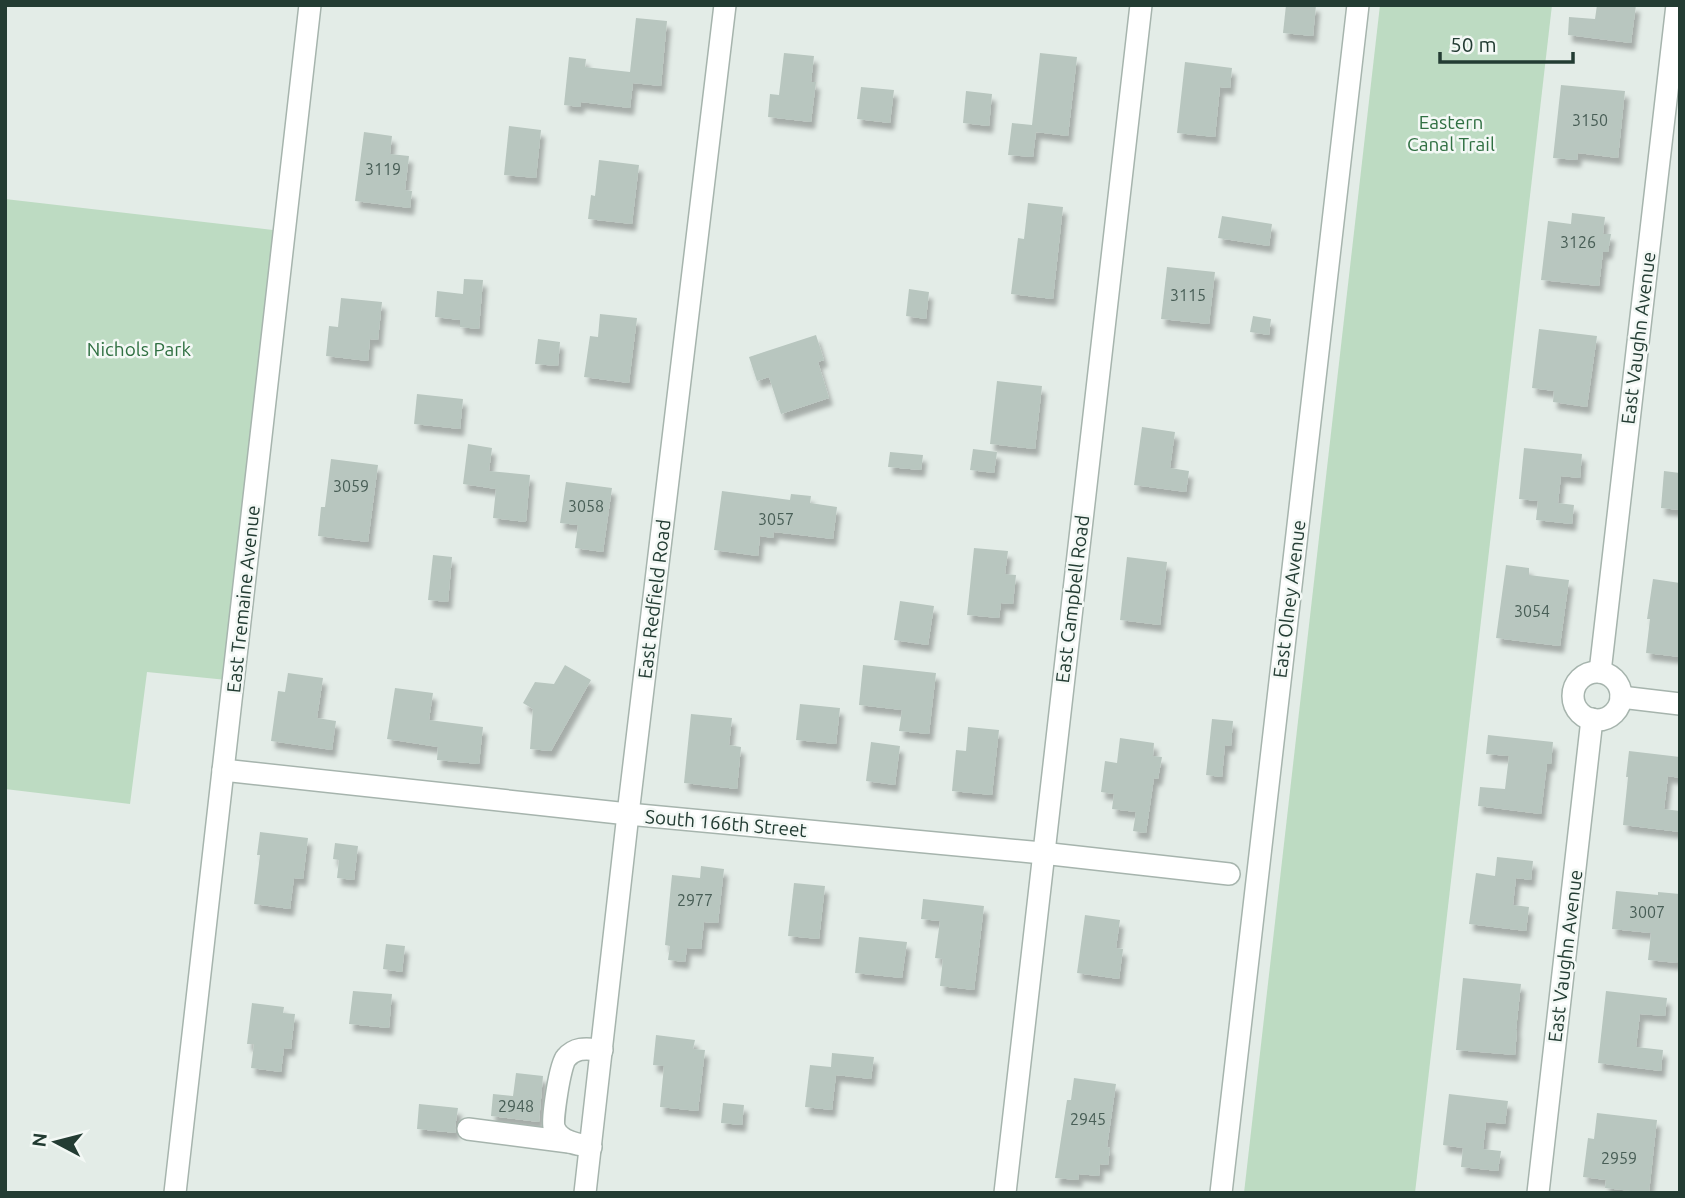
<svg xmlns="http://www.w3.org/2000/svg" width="1685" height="1198" font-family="Ubuntu,sans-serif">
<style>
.green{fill:#bddbc2}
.building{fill:#b8c6bf;filter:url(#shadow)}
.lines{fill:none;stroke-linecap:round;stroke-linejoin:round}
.minor-casing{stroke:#a6b4ad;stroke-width:24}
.minor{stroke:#fff;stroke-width:21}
.labels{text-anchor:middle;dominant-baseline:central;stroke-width:5;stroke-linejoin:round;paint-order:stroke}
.number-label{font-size:16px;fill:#485e56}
.park-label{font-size:19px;fill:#307042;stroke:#f3f8f5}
.street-label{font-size:19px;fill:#233c33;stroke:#f3f8f5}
</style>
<defs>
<filter id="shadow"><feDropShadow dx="4" dy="7" stdDeviation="2" flood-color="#0004"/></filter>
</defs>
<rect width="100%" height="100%" fill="#e3ece7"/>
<!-- green -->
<g class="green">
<path d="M1380,5H1552L1415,1193H1244Z"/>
<path d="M5,199L290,232L227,680L147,672L130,804L5,789Z"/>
</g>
<!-- building -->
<g class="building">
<path d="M1286,5H1316L1313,36L1283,33Z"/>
<path d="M1597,5H1636L1631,43L1568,35L1569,17L1595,19Z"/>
<path d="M636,18L667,21L661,86L633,83L630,108L581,102L580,107L564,105L569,57L586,59L585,67L630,72Z"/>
<path d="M784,53L814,56L811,82H816L811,122L768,117L770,94L779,95Z"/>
<path d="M1040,53L1077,57L1068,136L1036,132L1033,157L1008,155L1012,123L1032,125Z"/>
<path d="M1185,62L1232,68L1230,88L1220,87L1215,137L1177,133Z"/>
<path d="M1561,85L1625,91L1618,158L1578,153L1577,160L1553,158Z"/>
<path d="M861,87L894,90L890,123L857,119Z"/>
<path d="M966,91L992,94L989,126L963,123Z"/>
<path d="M509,126L541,130L536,178L504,175Z"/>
<path d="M364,132L392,136L390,154L409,156L405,190L412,191L410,208L355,201Z"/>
<path d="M599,160L639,165L632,224L588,219L591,195L595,196Z"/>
<path d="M1028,203L1063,207L1053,299L1011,294L1018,238L1024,239Z"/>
<path d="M1572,213L1605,217L1603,234H1611L1608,252H1603L1599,286L1541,280L1548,221L1571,224Z"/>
<path d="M1222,216L1272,224L1269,246L1218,238Z"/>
<path d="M1167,267L1215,272L1209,324L1161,319Z"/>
<path d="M464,279L483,280L479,329L460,327V320L435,317L437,291L463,294Z"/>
<path d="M909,289L929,292L926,319L906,316Z"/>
<path d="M341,298L382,302L378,340L370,339L368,361L326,356L329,326L338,327Z"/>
<path d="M600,314L637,318L629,383L584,377L590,336L598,337Z"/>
<path d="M1253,316L1271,319L1269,335L1250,332Z"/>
<path d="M1539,329L1597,336L1587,407L1553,402L1554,391L1532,388Z"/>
<path d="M816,335L824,360L818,362L829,398L781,414L769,377L757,381L749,357Z"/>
<path d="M538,339L560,342L558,366L535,364Z"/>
<path d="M997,381L1042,386L1035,449L990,444Z"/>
<path d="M417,394L463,399L460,429L414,424Z"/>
<path d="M1142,427L1175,432L1170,468L1189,471L1186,492L1134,485Z"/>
<path d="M468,444L492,448L489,471L530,475L526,522L493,518L496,489L463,484Z"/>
<path d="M1524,448L1582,454L1580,478L1561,476L1558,503L1574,505L1572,524L1536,520L1538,501L1519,499Z"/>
<path d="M973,449L997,452L994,473L970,470Z"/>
<path d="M890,452L923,455L921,470L888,467Z"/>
<path d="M331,459L378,465L368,542L318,536L321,507H325Z"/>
<path d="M1664,471L1680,473V510L1661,508Z"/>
<path d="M566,482L612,488L603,552L575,548L578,525L560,523Z"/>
<path d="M722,491L790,500L791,494L811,496L810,503L837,507L833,539L774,532L773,538L760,536L758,556L714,550Z"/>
<path d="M974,548L1008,551L1005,574L1016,575L1013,604L1001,603L999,618L967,615Z"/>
<path d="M433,555L452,557L448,602L428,600Z"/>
<path d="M1127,557L1167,562L1160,625L1120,620Z"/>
<path d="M1506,565L1529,568V575L1569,580L1560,646L1496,638Z"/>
<path d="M1653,579L1680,583V657L1646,653L1650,619H1647Z"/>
<path d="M900,601L934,606L928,645L894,640Z"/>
<path d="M565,665L591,680L551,751L530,749L533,709L523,703L535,682L554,684Z"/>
<path d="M863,665L936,673L929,734L899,731L902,710L859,705Z"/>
<path d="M288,673L323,678L317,718L336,721L332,750L271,741L278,691L285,692Z"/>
<path d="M395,688L433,693L429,720L483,727L479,764L437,760L438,747L387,739Z"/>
<path d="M800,704L840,708L836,744L796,740Z"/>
<path d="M691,714L732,718L729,745L741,747L737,789L684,783Z"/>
<path d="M1212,719L1233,721L1231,746L1225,745L1222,777L1206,775Z"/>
<path d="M968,727L999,730L992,795L952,791L956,750L966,751Z"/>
<path d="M1488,735L1553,742L1551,764H1547L1541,814L1478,806L1480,787L1505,789L1509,756L1486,754Z"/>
<path d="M1120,738L1154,743L1153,756L1162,757L1158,779L1154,778L1146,833L1133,831L1136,812L1112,809L1114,794L1101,792L1105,761L1117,763Z"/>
<path d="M871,742L900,746L895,785L866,781Z"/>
<path d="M1629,751L1680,757V778L1668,776L1664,809L1680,811V832L1623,825L1628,777H1626Z"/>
<path d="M260,832L308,838L303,879L294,878L290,909L254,904L260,855H257Z"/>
<path d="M335,843L358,846L354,880L337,878L339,860L333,859Z"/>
<path d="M1497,857L1533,861L1531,880L1516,878L1513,905L1529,907L1526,931L1469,924L1476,873L1495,876Z"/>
<path d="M701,866L724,869L718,923L704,922L701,949L687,948L685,962L668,960L670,946L665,945L672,875L700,878Z"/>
<path d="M794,883L825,886L819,939L788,936Z"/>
<path d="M1616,891L1658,895V892L1680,894V939L1677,963L1648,960L1651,933L1612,929Z"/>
<path d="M923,899L984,906L974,990L940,986L943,959L935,958L940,921L921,919Z"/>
<path d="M1085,915L1120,920L1116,948L1123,949L1119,979L1077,973Z"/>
<path d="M859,937L907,942L902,978L855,973Z"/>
<path d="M386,944L405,946L402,972L383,969Z"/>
<path d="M1463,978L1521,984L1516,1030H1517L1515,1055L1456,1050Z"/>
<path d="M353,991L392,994L389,1028L349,1024Z"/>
<path d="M1606,991L1667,998L1665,1016L1640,1014L1636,1047L1663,1050L1661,1071L1598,1063Z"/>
<path d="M252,1003L284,1007L283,1013L295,1014L291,1049L284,1048L281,1072L251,1068L254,1044H247Z"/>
<path d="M656,1035L695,1040L693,1049L705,1050L698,1111L660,1107L664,1066L653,1065Z"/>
<path d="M832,1053L874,1057L871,1079L836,1075L832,1110L805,1107L810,1065L831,1067Z"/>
<path d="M516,1073L543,1076L539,1122L491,1116L493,1094L513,1096Z"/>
<path d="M1074,1078L1116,1084L1107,1147L1110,1148L1108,1165L1100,1164L1099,1176L1079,1174L1078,1180L1055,1178L1067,1100H1071Z"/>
<path d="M1449,1094L1508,1101L1505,1124L1486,1122L1483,1149L1501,1151L1498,1171L1461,1167L1463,1148L1443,1145Z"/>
<path d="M723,1103L744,1105L742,1125L721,1123Z"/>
<path d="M419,1104L458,1108L455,1128L456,1133L417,1129Z"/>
<path d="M1597,1113L1657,1120L1649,1193L1605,1188L1606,1180L1583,1177L1588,1138L1594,1139Z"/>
</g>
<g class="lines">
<!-- minor casing -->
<g class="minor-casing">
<g id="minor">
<path d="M1600,672L1677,5"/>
<circle cx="1597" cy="696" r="24"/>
<path d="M1621,697L1680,704"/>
<path d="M223,770L628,814L1042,853L1229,874"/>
<path d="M468,1129L569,1142"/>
<path d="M591,1147C580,1144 568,1144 560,1136C558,1135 555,1130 554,1127C552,1119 560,1064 566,1058C576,1046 588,1049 602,1050"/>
<path d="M175,1193L310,5"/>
<path d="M585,1193L628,814L725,5"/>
<path d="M1005,1193L1141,5"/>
<path d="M1221,1193L1358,5"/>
<path d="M1538,1193L1592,719"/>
</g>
</g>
<!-- minor -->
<use href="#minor" class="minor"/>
</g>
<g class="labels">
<!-- number labels -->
<g class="number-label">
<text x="1590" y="120">3150</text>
<text x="383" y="169">3119</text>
<text x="1578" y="242">3126</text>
<text x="1188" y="295">3115</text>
<text x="351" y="486">3059</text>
<text x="586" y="506">3058</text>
<text x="776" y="519">3057</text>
<text x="1532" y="611">3054</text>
<text x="695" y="900">2977</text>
<text x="1647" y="912">3007</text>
<text x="516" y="1106">2948</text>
<text x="1088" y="1119">2945</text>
<text x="1619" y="1158">2959</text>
</g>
<!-- park labels -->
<g class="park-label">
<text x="1451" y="122">Eastern<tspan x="1451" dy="22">Canal Trail</tspan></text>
<text x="139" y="349">Nichols Park</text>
</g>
<!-- street labels -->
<g class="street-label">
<text transform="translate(1638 338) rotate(-83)">East Vaughn Avenue</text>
<text transform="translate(243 599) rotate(-84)">East Tremaine Avenue</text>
<text transform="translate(654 599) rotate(-83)">East Redfield Road</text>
<text transform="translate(1072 599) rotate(-83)">East Campbell Road</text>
<text transform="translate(1289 599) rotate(-83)">East Olney Avenue</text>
<text transform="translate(726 823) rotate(5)">South 166th Street</text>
<text transform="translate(1565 956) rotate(-83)">East Vaughn Avenue</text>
</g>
</g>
<!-- border -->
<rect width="1685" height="1198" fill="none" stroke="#233c33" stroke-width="14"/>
<!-- north arrow -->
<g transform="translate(56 1142) rotate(277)" stroke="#f3f8f5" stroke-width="5" paint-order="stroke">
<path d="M0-5L12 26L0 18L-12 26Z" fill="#233c33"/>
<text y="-10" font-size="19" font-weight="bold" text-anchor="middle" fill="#233c33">N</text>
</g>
<!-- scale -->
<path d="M1440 52v10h133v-10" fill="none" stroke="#233c33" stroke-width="3.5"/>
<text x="1450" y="52" font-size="21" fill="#233c33" stroke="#f3f8f5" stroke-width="5" paint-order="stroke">50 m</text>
</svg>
